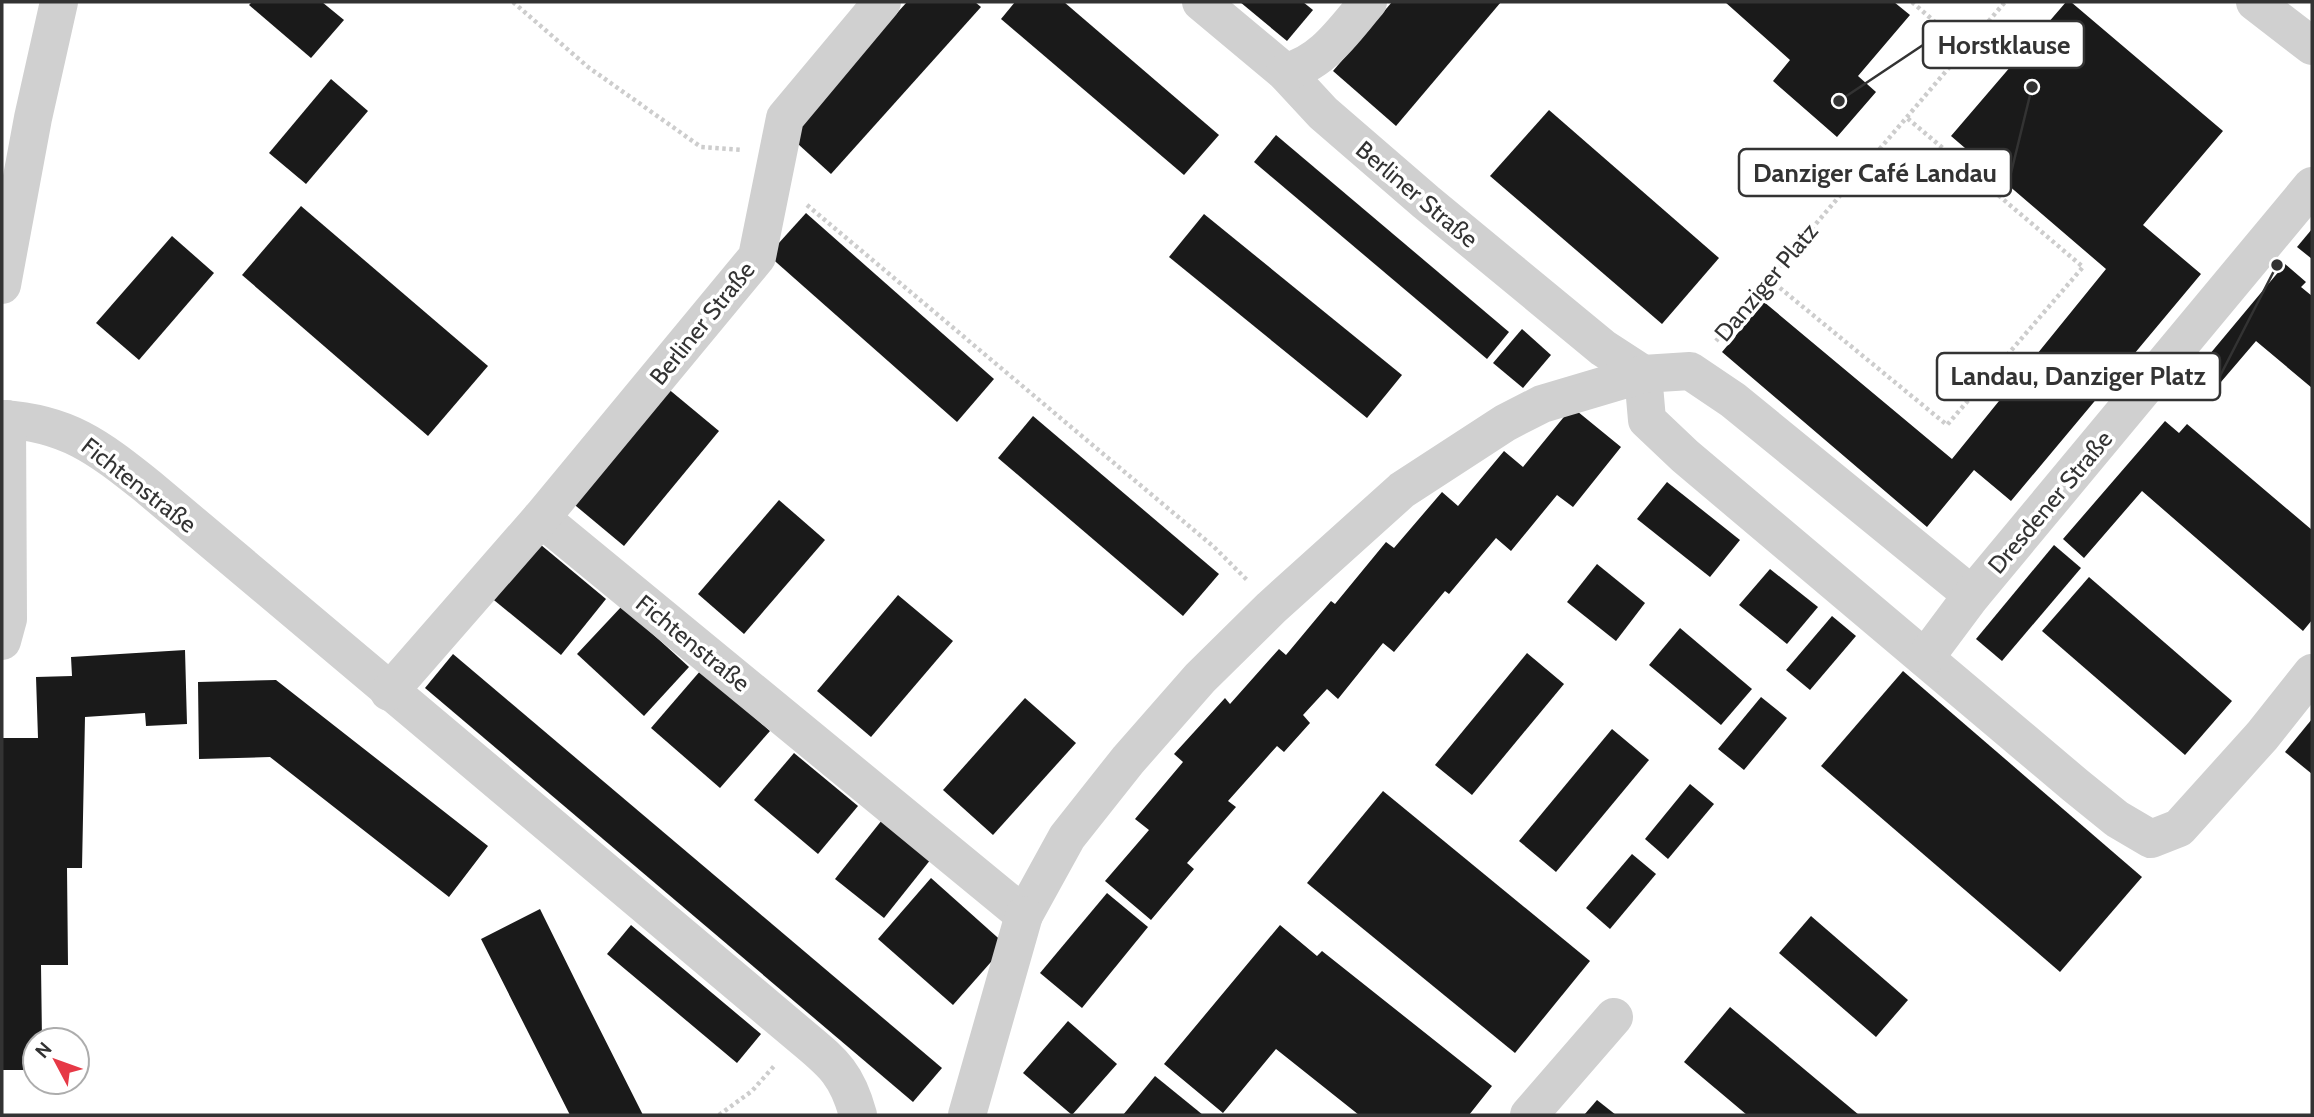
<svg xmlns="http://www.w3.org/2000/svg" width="2314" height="1117" font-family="Cabin,sans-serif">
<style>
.building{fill:#1a1a1a}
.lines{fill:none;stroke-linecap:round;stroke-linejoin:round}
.path{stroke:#cdcdcd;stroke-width:4.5;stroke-dasharray:3.5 3.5;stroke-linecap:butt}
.minor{stroke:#d0d0d0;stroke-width:38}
.labels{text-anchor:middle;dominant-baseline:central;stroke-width:7;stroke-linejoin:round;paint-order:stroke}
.street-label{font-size:24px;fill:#333;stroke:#fff}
.leader{fill:none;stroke:#333;stroke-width:2.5}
.callout-dot{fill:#333;stroke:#fff;stroke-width:2.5}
.callout{fill:#fff;stroke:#333;stroke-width:2.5}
.callout-label{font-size:26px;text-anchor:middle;font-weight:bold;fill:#333}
</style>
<rect width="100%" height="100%" fill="#fff"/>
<!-- building -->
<g class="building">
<path d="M252,2H322L344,20L311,58L249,5Z"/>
<path d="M907,2H975L981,7L831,174L787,134Z"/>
<path d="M1015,2H1064L1219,135L1184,175L1001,19Z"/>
<path d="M1240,2H1303L1313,10L1287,41Z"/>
<path d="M1392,2H1501L1396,126L1333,71Z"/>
<path d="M1725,2H1894L1910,15L1858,76L1876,92L1837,137L1773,81L1790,60Z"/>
<path d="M2066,2H2071L2223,131L2143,225L2201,274L2011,501L1974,470L1927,527L1722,352L1764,302L1952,459L2106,269L1951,136Z"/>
<path d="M331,79L368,111L306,184L269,153Z"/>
<path d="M1549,110L1719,258L1662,324L1490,176Z"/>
<path d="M1276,135L1509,332L1487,359L1254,162Z"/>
<path d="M301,206L488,366L428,436L242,275Z"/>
<path d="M806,213L994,379L957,422L768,255Z"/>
<path d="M1204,214L1402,375L1367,418L1169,257Z"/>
<path d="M2312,229V259L2297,247Z"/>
<path d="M172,236L214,273L139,360L96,323Z"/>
<path d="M2285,264L2306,282L2301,287L2312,296V388L2256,341L2209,396L2189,379Z"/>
<path d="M1522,329L1551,355L1523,388L1493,363Z"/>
<path d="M666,387L719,431L624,546L570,501Z"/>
<path d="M1572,407L1621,447L1573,507L1557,495L1511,551L1496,538L1449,594L1445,591L1394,652L1383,643L1338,699L1327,689L1303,715L1310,723L1284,752L1277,746L1228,801L1236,807L1187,863L1194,869L1151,920L1105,881L1149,830L1135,819L1183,762L1174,754L1225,698L1230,704L1279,649L1286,655L1331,601L1335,604L1386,542L1394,548L1442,492L1458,506L1504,451L1523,467Z"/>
<path d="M1033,416L1219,574L1183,616L998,458Z"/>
<path d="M2165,421L2179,433L2187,424L2312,530V620L2303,631L2142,491L2084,558L2063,539Z"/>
<path d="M1667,482L1740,540L1710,577L1637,519Z"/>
<path d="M779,500L825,540L744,634L698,594Z"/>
<path d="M535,540L606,599L561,655L489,596Z"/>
<path d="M2054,545L2081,568L2002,661L1976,639Z"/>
<path d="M1597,564L1645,603L1616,641L1567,602Z"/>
<path d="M1770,569L1818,607L1787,644L1739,605Z"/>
<path d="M2089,577L2232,701L2185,755L2042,631Z"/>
<path d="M898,595L953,641L871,737L817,691Z"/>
<path d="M622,606L689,667L644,716L577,654Z"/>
<path d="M1832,616L1856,636L1810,690L1786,670Z"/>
<path d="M1680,628L1752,689L1721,725L1649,665Z"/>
<path d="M185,650L187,724L146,726L145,713L85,717L82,868H67L68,965H41L42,1040H35V1070H2V738H38L36,677L72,676L71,657Z"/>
<path d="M1527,653L1564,684L1472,795L1435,765Z"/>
<path d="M453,654L942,1068L913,1102L425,688Z"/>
<path d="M701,670L770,731L720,788L651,728Z"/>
<path d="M1903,671L2142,877L2060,972L1821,766Z"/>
<path d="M276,680L488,846L449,897L270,757L199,759L198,682Z"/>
<path d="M1761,697L1787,718L1744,770L1718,749Z"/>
<path d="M1025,698L1076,743L993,835L943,790Z"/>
<path d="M2312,719V774L2285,752Z"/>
<path d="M1612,729L1649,760L1556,872L1519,841Z"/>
<path d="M794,753L858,806L818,854L754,800Z"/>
<path d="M1690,784L1714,804L1668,859L1645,839Z"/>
<path d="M1383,791L1590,961L1515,1053L1307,883Z"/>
<path d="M882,820L931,859L884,918L835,879Z"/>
<path d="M1632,854L1656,874L1610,929L1586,908Z"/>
<path d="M931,878L1006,945L953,1005L878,939Z"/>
<path d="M1107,893L1148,927L1082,1008L1040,973Z"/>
<path d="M540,909L584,998L643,1115H570L481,939Z"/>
<path d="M1811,916L1908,1000L1876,1037L1779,953Z"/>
<path d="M631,925L761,1034L737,1063L607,954Z"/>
<path d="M1280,925L1317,956L1322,951L1492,1086L1469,1115H1359L1276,1049L1223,1113L1164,1064Z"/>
<path d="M1730,1007L1859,1115H1747L1684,1062Z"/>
<path d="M1068,1021L1117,1064L1072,1115L1023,1073Z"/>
<path d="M1155,1076L1203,1115H1123Z"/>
<path d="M1597,1100L1616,1115H1584Z"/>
</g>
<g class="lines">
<!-- path -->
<g class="path">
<path d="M513,2L588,67L701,147L742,150"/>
<path d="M1912,2L1965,48"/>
<path d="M807,205L1214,547L1248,581"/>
<path d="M1769,279L1947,425L2083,267L1906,117"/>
<path d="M1716,341L2005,2"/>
<path d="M719,1115L752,1091L775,1065"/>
</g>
<!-- minor -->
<g class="minor">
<path d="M1201,2L1285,72L1323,113L1426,202L1603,348L1643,374"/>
<path d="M2255,2L2312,46"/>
<path d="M1285,72C1322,64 1344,30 1368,2"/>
<path d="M2,285L33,118L59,2"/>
<path d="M1643,374L1647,420L1685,456L2075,785L2117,819L2151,839L2179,828L2262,736L2312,673"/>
<path d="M2,419C67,423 98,447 147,486L796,1032C830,1061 846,1070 858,1115"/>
<path d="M541,518L1024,915L1067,837L1128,760L1200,678L1271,608L1402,490L1505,423L1542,404L1643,374L1690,371L1733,400L1972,595"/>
<path d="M2,641L8,619L7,419"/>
<path d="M1925,658L1972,595L2312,186"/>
<path d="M389,692L541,518L757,257L785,118L882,2"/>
<path d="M967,1115L1024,915"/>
<path d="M1529,1115L1614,1017"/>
</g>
</g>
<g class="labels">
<!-- street labels -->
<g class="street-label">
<text transform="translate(1417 194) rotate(40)">Berliner Straße</text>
<text transform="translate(1766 282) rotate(-50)">Danziger Platz</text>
<text transform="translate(702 323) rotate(-51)">Berliner Straße</text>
<text transform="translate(139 485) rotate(38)">Fichtenstraße</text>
<text transform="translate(2050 502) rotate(-50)">Dresdener Straße</text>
<text transform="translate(693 643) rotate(39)">Fichtenstraße</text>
</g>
</g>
<!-- callouts -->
<path class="leader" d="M1839 101L1923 45M2032 87L2011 173M2277 265L2220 376"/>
<g class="callout-dot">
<circle cx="1839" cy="101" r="7"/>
<circle cx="2032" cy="87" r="7"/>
<circle cx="2277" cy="265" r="7"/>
</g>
<g class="callout">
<rect x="1923" y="21" width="161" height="47" rx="7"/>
<rect x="1739" y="149" width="272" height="47" rx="7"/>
<rect x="1937" y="353" width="283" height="47" rx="7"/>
</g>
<g class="callout-label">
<text x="2004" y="54">Horstklause</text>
<text x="1875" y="182">Danziger Café Landau</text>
<text x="2078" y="385">Landau, Danziger Platz</text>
</g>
<!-- border -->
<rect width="2314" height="1117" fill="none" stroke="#333333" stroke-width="7"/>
<!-- north arrow -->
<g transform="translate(56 1061) rotate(311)"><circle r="33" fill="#ffffff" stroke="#adadad" stroke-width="2"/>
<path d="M0-5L12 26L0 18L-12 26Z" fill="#e63946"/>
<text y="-10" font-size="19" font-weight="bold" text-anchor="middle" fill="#333333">N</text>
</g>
</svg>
